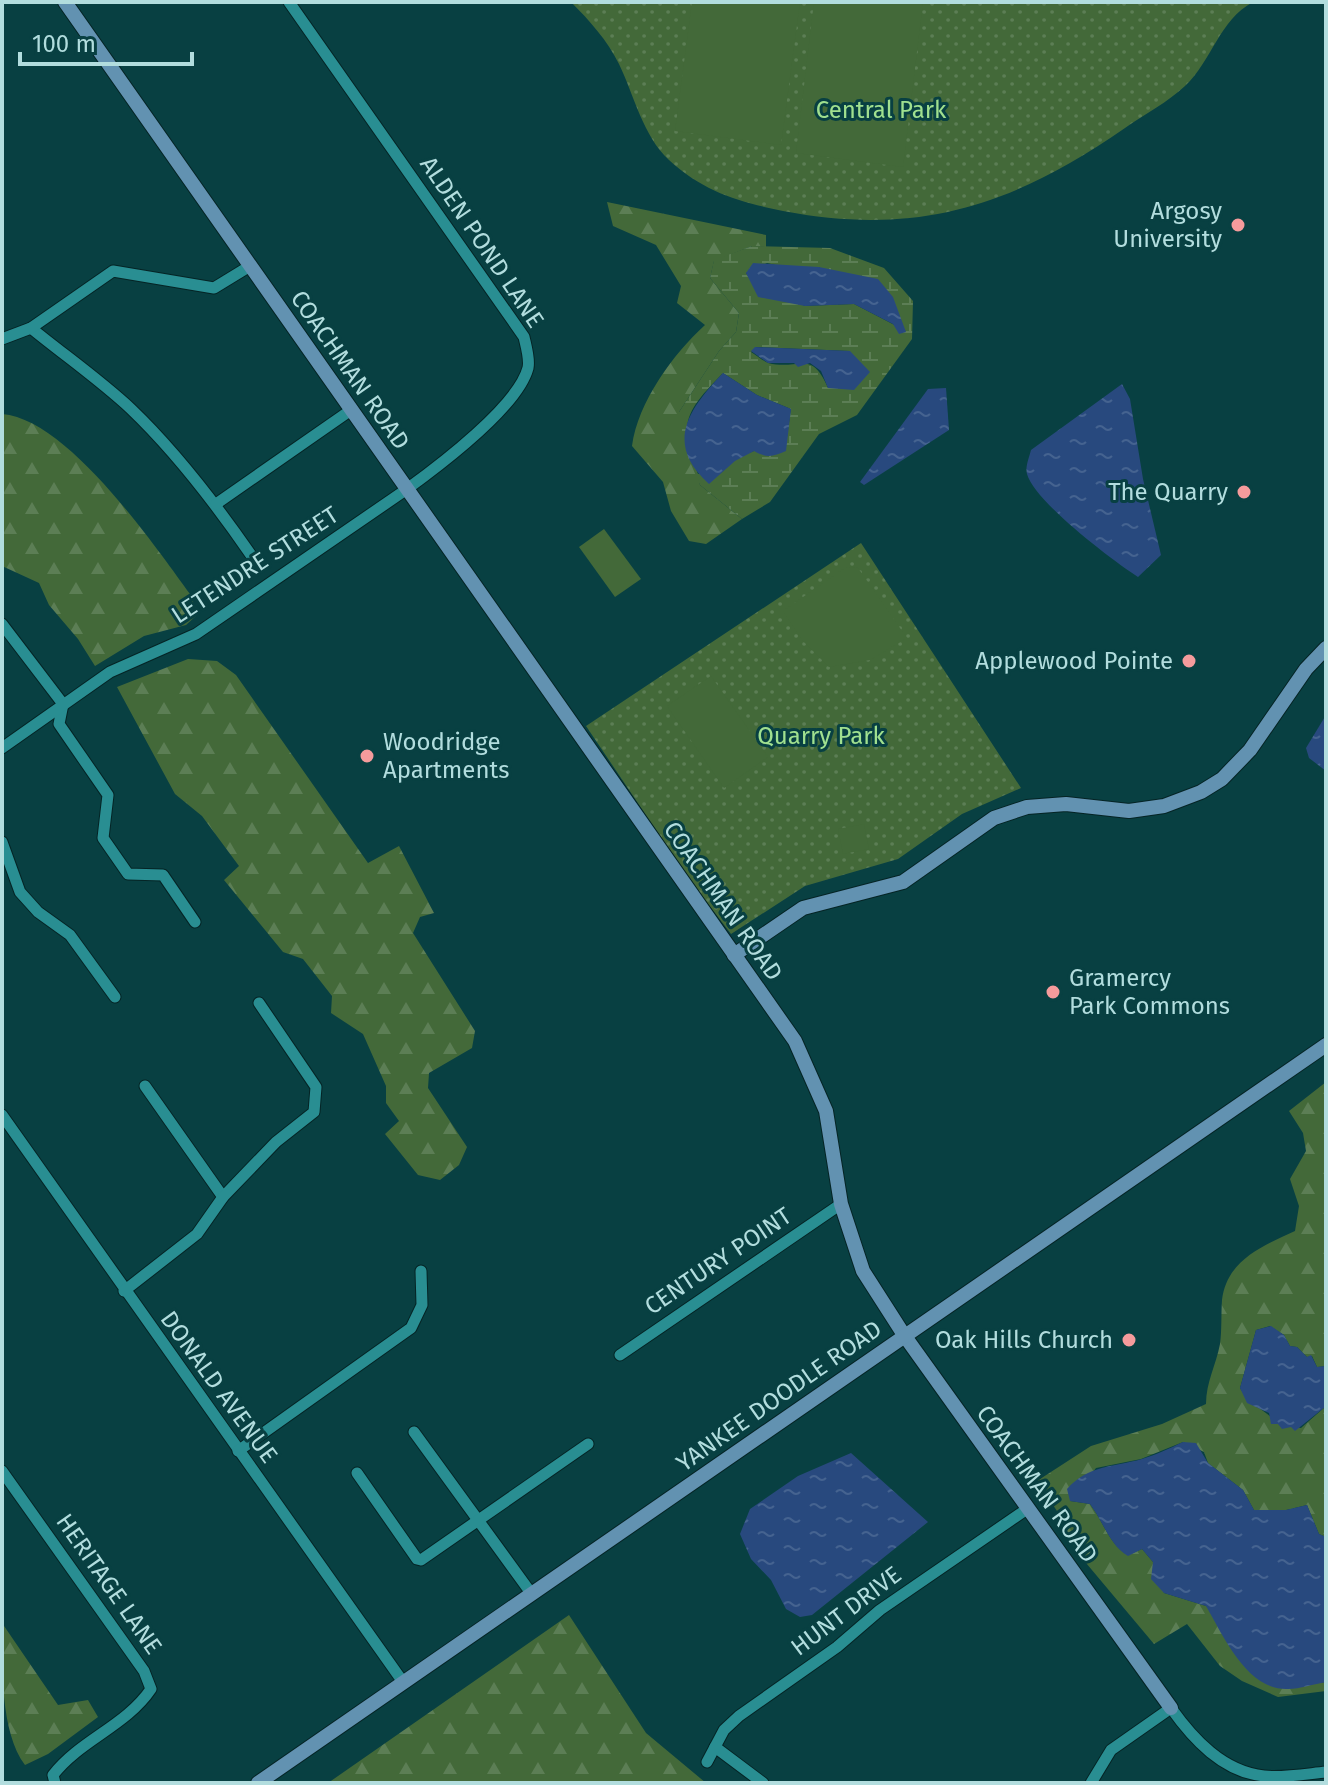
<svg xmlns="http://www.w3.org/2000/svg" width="1328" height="1785" font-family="'Fira Sans',sans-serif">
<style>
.green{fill:url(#green-dots)}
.forest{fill:url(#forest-firs)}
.wetland{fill:url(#wetland-marsh);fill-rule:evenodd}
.pitch{fill:#436939}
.water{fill:url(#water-ripples)}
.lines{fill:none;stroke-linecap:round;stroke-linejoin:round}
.street-casing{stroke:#052425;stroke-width:13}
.secondary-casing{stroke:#052425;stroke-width:16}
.street{stroke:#298e92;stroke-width:11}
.secondary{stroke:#6292b1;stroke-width:14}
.poi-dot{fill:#f59b9c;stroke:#084042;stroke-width:3}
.labels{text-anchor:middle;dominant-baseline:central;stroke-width:6;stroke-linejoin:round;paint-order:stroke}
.park-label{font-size:24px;fill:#a0e08f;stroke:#084042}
.poi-label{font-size:24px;fill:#b2ddde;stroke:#084042;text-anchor:end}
.street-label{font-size:24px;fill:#b2ddde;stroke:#084042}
</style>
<defs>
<pattern id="green-dots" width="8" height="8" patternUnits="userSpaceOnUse" patternTransform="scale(2)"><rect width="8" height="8" fill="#436939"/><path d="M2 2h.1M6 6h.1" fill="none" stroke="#5c7e55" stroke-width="1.8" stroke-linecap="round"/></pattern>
<pattern id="forest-firs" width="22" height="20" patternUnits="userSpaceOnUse" patternTransform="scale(2)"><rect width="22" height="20" fill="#436939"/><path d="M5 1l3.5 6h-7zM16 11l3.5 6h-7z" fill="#5c7e55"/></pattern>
<pattern id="wetland-marsh" width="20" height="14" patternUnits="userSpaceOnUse" patternTransform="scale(2)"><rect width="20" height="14" fill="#436939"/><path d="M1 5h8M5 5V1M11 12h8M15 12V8" fill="none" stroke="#5c7e55"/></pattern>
<pattern id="water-ripples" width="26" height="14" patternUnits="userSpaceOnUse" patternTransform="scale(2)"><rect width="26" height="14" fill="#28497e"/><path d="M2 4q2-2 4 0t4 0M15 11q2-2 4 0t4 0" fill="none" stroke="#456390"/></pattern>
</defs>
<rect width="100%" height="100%" fill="#084042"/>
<!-- green -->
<g class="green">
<path d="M571,2H1253C1219,20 1212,61 1185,86C1168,102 1145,114 1125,128C1014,205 919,237 783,211C739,202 704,192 669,160C643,136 634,95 619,64C607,40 590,21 571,2Z"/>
<path d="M861,543L1021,788L962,814L898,859L805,886L731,934L689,879L586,726Z"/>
</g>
<!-- forest -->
<g class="forest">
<path d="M607,202L766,235V247L752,246L714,261L710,278L739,313L736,332L719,351L679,412L700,485L742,519L706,544L689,541L671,511L663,482L632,446C638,402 673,354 705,325L677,303L681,286L656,245L613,226Z"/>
<path d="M2,414C67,419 152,542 190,594L198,614L186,625L144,636L95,666L78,639L49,605L39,583L2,566Z"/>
<path d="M188,659L217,661L236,675L368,863L399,846L434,913L420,917L413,933L475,1031L472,1048L429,1073L428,1088L467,1147L459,1165L440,1180L418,1175L385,1134L399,1121L386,1103V1086L363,1034L331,1013L332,996L303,959L283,952L224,880L239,866L202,816L175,794L117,687Z"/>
<path d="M1326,1082V1366L1317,1367L1312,1356L1307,1357L1297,1347L1290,1346L1284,1335L1270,1326L1256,1330L1240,1388C1249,1405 1265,1409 1278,1424L1301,1428L1325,1407L1322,1400L1326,1397V1537L1319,1534L1307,1505L1286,1510H1254L1243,1490L1208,1463L1204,1452L1183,1442L1141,1459L1096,1468L1070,1501L1090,1504C1103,1521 1110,1546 1128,1555L1142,1549L1153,1562L1164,1593L1206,1606L1311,1684L1326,1682V1691L1278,1697L1242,1681L1220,1666L1187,1624L1154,1644L1076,1551L1059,1514L1037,1481L1091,1446L1162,1424L1206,1404C1206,1382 1216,1365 1220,1344C1222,1330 1221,1314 1222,1300C1227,1260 1262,1246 1295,1231L1299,1206L1290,1179L1306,1151L1303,1133L1289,1111Z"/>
<path d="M569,1615L646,1733L706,1783H328Z"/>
<path d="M2,1623L58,1705L88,1700L98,1717L48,1754L25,1765C0,1732 2,1665 2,1623Z"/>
</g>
<!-- wetland -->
<path class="wetland" d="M752,246L830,248L884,268L913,301L912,339L857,415L819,434L770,502L742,519L700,485L677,432L679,412L719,351L736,332L739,313L710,278L714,260ZM767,263L788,268L819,267L906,331L854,304L805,306L755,286L746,273ZM756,347L850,351L828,388C811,348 799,371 768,363C763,361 756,355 751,352ZM723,373L757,395L791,409L785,451H754L698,474C677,423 686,411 723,373Z"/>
<!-- pitch -->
<g class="pitch">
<path d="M692,2H800L781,145L675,131Z"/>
<path d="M814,2H923L903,167L796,153Z"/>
<path d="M604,529L641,579L615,597L579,547Z"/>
<path d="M846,567L858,568L907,638L870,660L829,667L803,641L783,611Z"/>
<path d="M711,676L768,757L724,788L667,706Z"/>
<path d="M864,824L869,849L843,854L838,829Z"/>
</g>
<!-- water -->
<g class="water">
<path d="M753,263L819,267L878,279L893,297L906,332L899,334L893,324L854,304L805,306L758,297L746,273Z"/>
<path d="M755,347L850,351L870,372L854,390L828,388L821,371L810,363L798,367L794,363H768L751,351Z"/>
<path d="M723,373L757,395L791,409L786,451C773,457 766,458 754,451L735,461L709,484C663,443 690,408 723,373Z"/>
<path d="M1122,384L1130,399L1143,479L1161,555L1138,577C1112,560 1035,502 1027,474C1025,467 1029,458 1031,450Z"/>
<path d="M946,388L949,430L864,485L860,482L928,389Z"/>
<path d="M1326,715V771L1309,758L1306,748Z"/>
<path d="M1271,1326L1284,1335L1290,1346L1297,1347L1307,1357L1311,1355L1317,1367L1326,1366L1325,1407L1295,1431L1291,1427L1282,1429L1278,1424H1271L1269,1413L1247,1403L1240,1388L1256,1330Z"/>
<path d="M1183,1442L1196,1443L1208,1463L1243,1490L1254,1510H1286L1307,1505L1319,1534L1326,1537V1682C1314,1684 1300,1689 1288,1689C1247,1691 1223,1635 1206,1606L1164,1593L1151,1579L1153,1562L1142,1549L1128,1556C1110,1546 1103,1521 1090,1504L1070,1501L1067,1489C1088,1465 1114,1467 1142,1459C1156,1455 1170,1448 1183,1442Z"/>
<path d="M851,1453L928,1522L812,1615L800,1617L786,1609L771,1580L751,1559L740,1534L750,1509L798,1476Z"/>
</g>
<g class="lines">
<!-- street casing -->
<g class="street-casing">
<g id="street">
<path d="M31,328C64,355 100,380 131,409C177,453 215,503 251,555"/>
<path d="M2,339L31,328L113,271L214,288L250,266"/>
<path d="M216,504L351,410"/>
<path d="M2,624L63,704L59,724L108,795L103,838L128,874L163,875L195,922"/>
<path d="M2,748L110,672L196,634L407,489C440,465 518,406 528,368C530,359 526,346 524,337L289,2"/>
<path d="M2,842L20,892L38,912L70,935L115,997"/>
<path d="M145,1086L223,1197"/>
<path d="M2,1115L403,1682"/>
<path d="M124,1291L197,1234L223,1197L276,1142L314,1112L316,1087L259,1003"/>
<path d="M620,1355L841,1204"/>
<path d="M414,1432L531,1593"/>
<path d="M238,1451L411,1328L422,1305L421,1271"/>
<path d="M2,1471L144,1671L151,1689C126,1726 80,1740 53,1775L55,1783"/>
<path d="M357,1473L417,1559L421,1560L588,1444"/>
<path d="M715,1747L763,1783"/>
<path d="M707,1762L724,1730L739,1716L837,1647L880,1610L1027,1509"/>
<path d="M1091,1783L1111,1750L1171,1708C1193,1739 1223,1772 1264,1776C1283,1778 1306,1774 1326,1772"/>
</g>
</g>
<!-- secondary casing -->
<g class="secondary-casing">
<g id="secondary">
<path d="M65,2L795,1041L826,1111L841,1204L863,1271L904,1335L1171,1708"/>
<path d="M734,955L803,908L903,882L994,818L1027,807L1066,804L1129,811L1164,806L1201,792L1222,779L1250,750L1306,669L1326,648"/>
<path d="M258,1783L1326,1045"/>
</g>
</g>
<!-- street -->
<use href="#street" class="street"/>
<!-- secondary -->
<use href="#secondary" class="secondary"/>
</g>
<!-- markers -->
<g class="poi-dot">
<circle cx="1238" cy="225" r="8"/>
<circle cx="1244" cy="492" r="8"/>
<circle cx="1189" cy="661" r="8"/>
<circle cx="367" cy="756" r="8"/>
<circle cx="1053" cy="992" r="8"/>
<circle cx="1129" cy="1340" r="8"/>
</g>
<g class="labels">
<!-- park labels -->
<g class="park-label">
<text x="881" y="110">Central Park</text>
<text x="821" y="736">Quarry Park</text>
</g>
<!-- poi labels -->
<g class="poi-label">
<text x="1222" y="211">Argosy<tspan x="1222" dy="28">University</tspan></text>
<text x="1228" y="492">The Quarry</text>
<text x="1173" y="661">Applewood Pointe</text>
<text x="383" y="742" text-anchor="start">Woodridge<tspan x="383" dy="28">Apartments</tspan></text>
<text x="1069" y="978" text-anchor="start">Gramercy<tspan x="1069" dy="28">Park Commons</tspan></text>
<text x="1113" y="1340">Oak Hills Church</text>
</g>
<!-- street labels -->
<g class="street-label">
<text transform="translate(482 242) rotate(56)">ALDEN POND LANE</text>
<text transform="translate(350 370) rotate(55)">COACHMAN ROAD</text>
<text transform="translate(255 565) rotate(-33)">LETENDRE STREET</text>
<text transform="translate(723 901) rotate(55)">COACHMAN ROAD</text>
<text transform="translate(718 1261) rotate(-34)">CENTURY POINT</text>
<text transform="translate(219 1387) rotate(54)">DONALD AVENUE</text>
<text transform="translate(779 1396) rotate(-35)">YANKEE DOODLE ROAD</text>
<text transform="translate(1037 1484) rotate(54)">COACHMAN ROAD</text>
<text transform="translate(109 1584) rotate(55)">HERITAGE LANE</text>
<text transform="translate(846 1611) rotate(-37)">HUNT DRIVE</text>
</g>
</g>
<!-- border -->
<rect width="1328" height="1785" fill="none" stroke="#b2ddde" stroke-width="8"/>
<!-- scale -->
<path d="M20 52v12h172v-12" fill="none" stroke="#b2ddde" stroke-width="4"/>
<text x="32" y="52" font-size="24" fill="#b2ddde" stroke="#084042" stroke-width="6" paint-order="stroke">100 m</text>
</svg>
